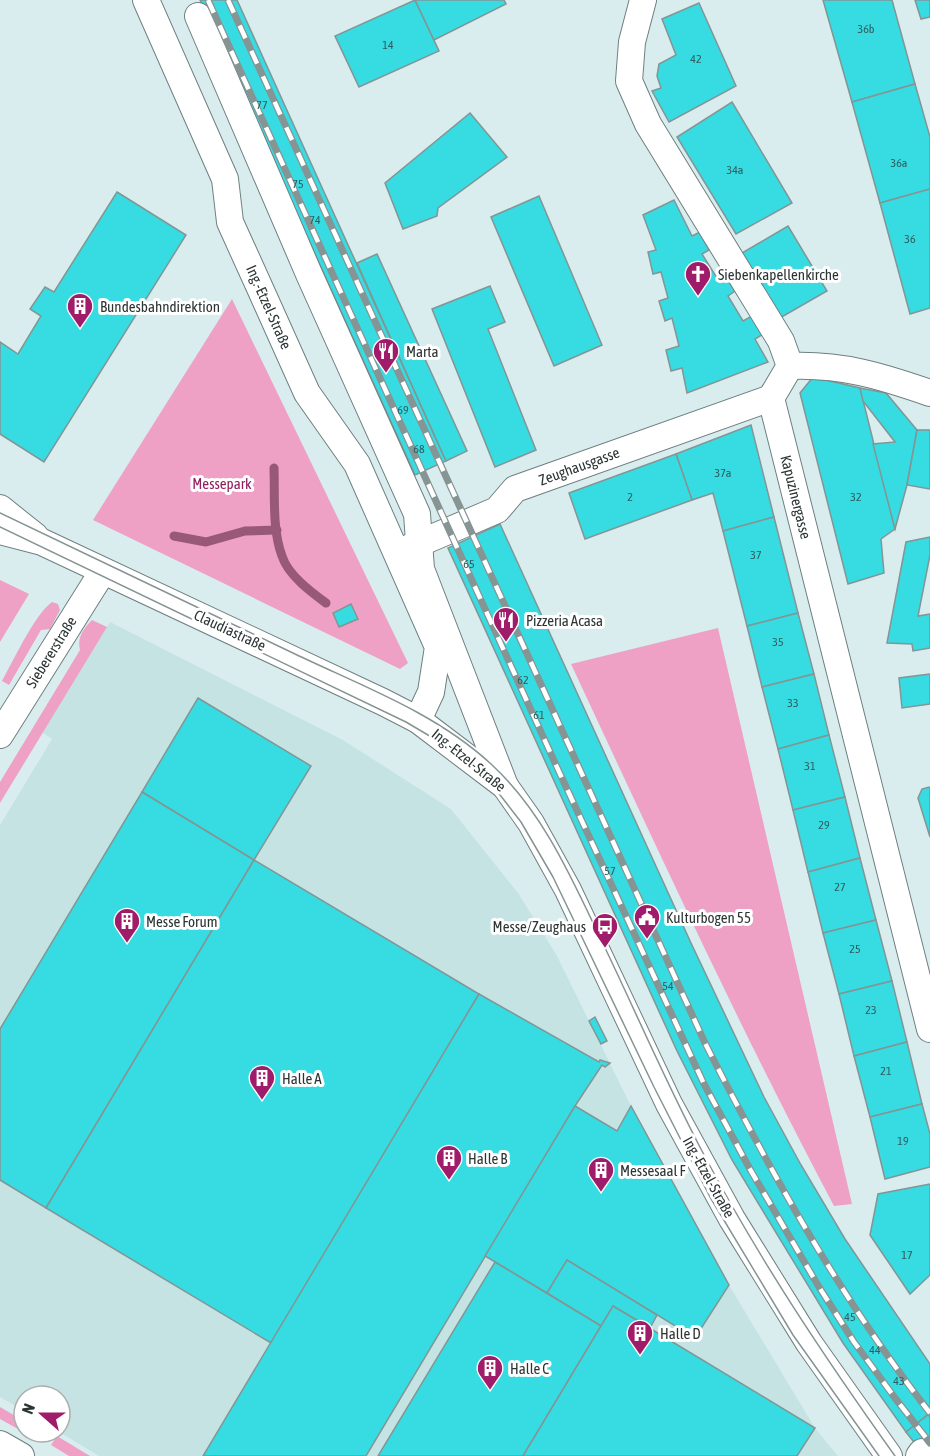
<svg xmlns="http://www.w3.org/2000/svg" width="930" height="1456" font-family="'Asap Condensed',sans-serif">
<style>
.built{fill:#c6e3e4}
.green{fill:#eea1c4}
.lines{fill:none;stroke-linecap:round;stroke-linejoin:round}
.stream{stroke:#985979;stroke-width:9}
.building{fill:#36dce1;stroke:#839595;stroke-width:1.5}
.street-casing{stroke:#6e7f80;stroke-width:28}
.street{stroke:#fff;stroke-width:26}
.tram{stroke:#869494;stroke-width:1.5}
.rail-casing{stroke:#869494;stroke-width:7}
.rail{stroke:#fff;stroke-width:4.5;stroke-dasharray:14;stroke-linecap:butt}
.labels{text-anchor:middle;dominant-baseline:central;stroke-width:6;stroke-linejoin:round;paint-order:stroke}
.number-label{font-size:12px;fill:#2e5e5f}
.poi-label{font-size:15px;fill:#2c3434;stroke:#fff;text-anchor:start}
.street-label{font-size:15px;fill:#2c3434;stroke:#fff}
.park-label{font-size:15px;fill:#902060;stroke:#fff}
</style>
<rect width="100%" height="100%" fill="#daedee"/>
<!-- built -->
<path class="built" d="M110,622L343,740L451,809L518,893L556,954L631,1106L729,1285L815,1428L838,1456H99L59,1432L60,1396H24V1411L0,1397V825L52,739L42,732Z"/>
<!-- green -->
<g class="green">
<path d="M232,299L408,663L400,669L93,520Z"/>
<path d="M0,580L29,594L0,642Z"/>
<path d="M52,602L58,604L60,610L50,629L41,630L9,685L2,681C13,661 35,614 52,602Z"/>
<path d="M92,620L107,627L0,803V782L80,650C77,638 83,629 92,620Z"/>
<path d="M718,628L852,1204L834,1206C740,1029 656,846 571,664Z"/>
<path d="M0,1407L24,1421V1432H40L36,1439L0,1419Z"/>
<path d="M57,1436L90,1456H69L51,1445Z"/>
</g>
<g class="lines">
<!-- stream -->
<g class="stream">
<path d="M274,468C275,496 272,529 282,556C288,575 311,592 326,603"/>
<path d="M174,536L206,542L245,531L277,530"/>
</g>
</g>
<!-- building -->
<g class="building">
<path d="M200,0H237L446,461L415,475Z"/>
<path d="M415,0L439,51L359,87L335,36Z"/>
<path d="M415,0H504L506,4L434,40Z"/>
<path d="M823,0H892L915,84L852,102Z"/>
<path d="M915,0H930V17L921,19Z"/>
<path d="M699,3L736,86L669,122L652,91L661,88L657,76L659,64L676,55L662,19Z"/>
<path d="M915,84L930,137V189L880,203L852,102Z"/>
<path d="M732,102L792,203L736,234L677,137Z"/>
<path d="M470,113L507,157L438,208L437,216L403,229L385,183Z"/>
<path d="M930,189V308L910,314L880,203Z"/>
<path d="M117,192L186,235L44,462L0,434V342L18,354L41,316L30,309L45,287L54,292Z"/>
<path d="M539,196L602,345L554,366L491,217Z"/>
<path d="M674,200L692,236L700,232L709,250L702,254L717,278L724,274L735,291L728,296L743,321L754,315L765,333L755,339L768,362L687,393L682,368L671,371L666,350L679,346L672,318L665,321L659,301L668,298L661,272L653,274L648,252L656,250L643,215Z"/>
<path d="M788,226L827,291L780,318L742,253Z"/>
<path d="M377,254L467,451L446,461L357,263Z"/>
<path d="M490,286L505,322L488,329L536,450L495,467L432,309Z"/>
<path d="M813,377L860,388L895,529L881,539L884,573L848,584L800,393Z"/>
<path d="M860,388L886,393L917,430L907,485L895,529L873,444L895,442L863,401Z"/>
<path d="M751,425L774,517L723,531L713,493L692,500L676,454Z"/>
<path d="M917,430H930V489L907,485Z"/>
<path d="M676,454L692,500L585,539L569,493Z"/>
<path d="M774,517L798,613L747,626L723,531Z"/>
<path d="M500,524L691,943L764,1097L801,1165L845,1239L930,1364V1413L906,1432L843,1343L732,1160L677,1051L448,548Z"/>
<path d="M930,537V555L918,616L930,614V648L913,651L912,644L887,643L906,542Z"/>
<path d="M351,604L358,619L339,627L333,613Z"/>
<path d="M798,613L814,674L762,687L747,626Z"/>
<path d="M814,674L829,735L778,749L762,687Z"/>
<path d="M930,674V704L902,708L899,678Z"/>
<path d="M198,698L311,766L254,860L142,792Z"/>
<path d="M829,735L845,797L793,810L778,749Z"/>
<path d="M929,787L930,788V837L918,798L922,789Z"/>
<path d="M142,792L254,860L46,1208L0,1180V1029Z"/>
<path d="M845,797L860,858L808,872L793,810Z"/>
<path d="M860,858L876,920L823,933L808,872Z"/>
<path d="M254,860L479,994L271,1343L46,1208Z"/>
<path d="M876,920L892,981L839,994L823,933Z"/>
<path d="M892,981L907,1042L854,1056L839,994Z"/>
<path d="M479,994L599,1062L600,1060L610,1063L605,1067L602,1065L575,1106L366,1456H203Z"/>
<path d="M595,1017L607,1041L601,1044L589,1021Z"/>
<path d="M907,1042L922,1104L870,1117L854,1056Z"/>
<path d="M922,1104L930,1134V1167L885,1179L870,1117Z"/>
<path d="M575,1106L617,1131L631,1106L729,1285L695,1338L567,1260L547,1293L485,1256Z"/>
<path d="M930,1184V1275L910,1294L870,1235L878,1194Z"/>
<path d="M567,1260L657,1315L650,1328L613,1306L601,1326L547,1293Z"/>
<path d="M495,1262L601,1326L523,1456H378Z"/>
<path d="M613,1306L815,1428L797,1456H523Z"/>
<path d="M930,1413V1456H925L906,1432Z"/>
</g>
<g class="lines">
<!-- street casing -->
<g class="street-casing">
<g id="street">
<path d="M146,0L225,179L230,222L259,286L307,393L357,464L438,647L431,692L418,720"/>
<path d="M643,0L632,42L629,81L648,124L781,341L790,366L771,398L930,1029"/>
<path d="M198,16L309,274L417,514L421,569L505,786"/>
<path d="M790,366C842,364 881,376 930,393"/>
<path d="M0,508L35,536"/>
<path d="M0,531L42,542L383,702L418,720L505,786L531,823L568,890L669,1104L732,1219L809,1343L889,1456"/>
<path d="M406,549L497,510L515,489L771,398"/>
<path d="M0,735L103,571"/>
<path d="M0,1444L21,1456"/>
<path d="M919,1456L922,1452"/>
</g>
</g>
<!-- street -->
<use href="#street" class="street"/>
<!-- tram -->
<g class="tram">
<path d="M0,513C98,560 197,607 295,654C362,686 436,713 491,764C540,809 568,870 596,929C632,1003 664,1079 702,1151C758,1258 825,1358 895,1456"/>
<path d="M0,527L406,722L433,738L473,767L497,791L521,822L553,877L654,1087L710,1197L793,1335L879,1456"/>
</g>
<!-- rail casing -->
<g class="rail-casing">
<g id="rail">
<path d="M208,0L561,776L704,1084L751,1171L819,1287L854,1342L895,1398L930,1443"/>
<path d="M228,0L705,1043C770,1171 841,1299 930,1413"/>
</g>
</g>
<!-- rail -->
<use href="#rail" class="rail"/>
</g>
<!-- icons -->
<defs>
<g id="church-pin" transform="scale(1.35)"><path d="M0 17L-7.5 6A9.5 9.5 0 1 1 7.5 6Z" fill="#a01b69" stroke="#fff"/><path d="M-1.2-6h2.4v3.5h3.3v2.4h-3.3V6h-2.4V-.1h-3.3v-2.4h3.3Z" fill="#fff"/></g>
<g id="building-pin" transform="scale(1.35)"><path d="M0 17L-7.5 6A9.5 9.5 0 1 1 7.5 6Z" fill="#a01b69" stroke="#fff"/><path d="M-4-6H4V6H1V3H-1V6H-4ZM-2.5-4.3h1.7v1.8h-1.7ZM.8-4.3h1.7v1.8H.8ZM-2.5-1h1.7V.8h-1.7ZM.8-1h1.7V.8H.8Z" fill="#fff"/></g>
<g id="restaurant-pin" transform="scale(1.35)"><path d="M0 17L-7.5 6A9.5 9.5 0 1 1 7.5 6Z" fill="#a01b69" stroke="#fff"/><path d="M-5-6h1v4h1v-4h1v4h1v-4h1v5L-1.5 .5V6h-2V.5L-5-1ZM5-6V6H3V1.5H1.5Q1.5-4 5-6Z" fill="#fff"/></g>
<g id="civic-pin" transform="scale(1.35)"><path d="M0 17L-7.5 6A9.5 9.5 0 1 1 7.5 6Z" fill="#a01b69" stroke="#fff"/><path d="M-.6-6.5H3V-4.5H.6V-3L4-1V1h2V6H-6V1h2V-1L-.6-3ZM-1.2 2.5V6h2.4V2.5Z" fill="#fff"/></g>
<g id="bus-pin" transform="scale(1.35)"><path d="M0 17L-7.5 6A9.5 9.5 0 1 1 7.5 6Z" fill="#a01b69" stroke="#fff"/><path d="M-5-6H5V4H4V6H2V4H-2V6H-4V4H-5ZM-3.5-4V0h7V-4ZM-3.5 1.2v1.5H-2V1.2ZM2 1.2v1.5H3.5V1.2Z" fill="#fff"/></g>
</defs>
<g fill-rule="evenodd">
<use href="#church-pin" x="698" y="274"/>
<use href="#building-pin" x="80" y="306"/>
<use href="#restaurant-pin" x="386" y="351"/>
<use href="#restaurant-pin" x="506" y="620"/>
<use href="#civic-pin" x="647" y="917"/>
<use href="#building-pin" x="127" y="921"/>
<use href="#bus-pin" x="605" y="926"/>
<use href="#building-pin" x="262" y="1078"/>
<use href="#building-pin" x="449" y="1158"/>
<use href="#building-pin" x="601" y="1170"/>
<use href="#building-pin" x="640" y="1333"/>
<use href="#building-pin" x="490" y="1368"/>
</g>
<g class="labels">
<!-- number labels -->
<g class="number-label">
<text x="866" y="29">36b</text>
<text x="388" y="45">14</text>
<text x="696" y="59">42</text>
<text x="262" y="105">77</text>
<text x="899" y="163">36a</text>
<text x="735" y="170">34a</text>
<text x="298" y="184">75</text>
<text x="315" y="220">74</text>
<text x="910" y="239">36</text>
<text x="403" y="410">69</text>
<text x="419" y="449">68</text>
<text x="723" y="473">37a</text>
<text x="630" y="497">2</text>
<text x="856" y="497">32</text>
<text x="756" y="555">37</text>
<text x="469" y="564">65</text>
<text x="778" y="642">35</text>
<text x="523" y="680">62</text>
<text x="793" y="703">33</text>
<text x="539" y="715">61</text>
<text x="810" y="766">31</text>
<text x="824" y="825">29</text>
<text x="610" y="871">57</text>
<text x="840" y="887">27</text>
<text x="855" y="949">25</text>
<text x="668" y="986">54</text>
<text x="871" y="1010">23</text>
<text x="886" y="1071">21</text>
<text x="903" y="1141">19</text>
<text x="907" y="1255">17</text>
<text x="850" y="1317">45</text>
<text x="875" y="1350">44</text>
<text x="899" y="1381">43</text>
</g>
<!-- poi labels -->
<g class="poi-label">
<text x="718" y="274">Siebenkapellenkirche</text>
<text x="100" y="306">Bundesbahndirektion</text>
<text x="406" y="351">Marta</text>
<text x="526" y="620">Pizzeria Acasa</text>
<text x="666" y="917">Kulturbogen 55</text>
<text x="146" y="921">Messe Forum</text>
<text x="586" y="926" text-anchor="end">Messe/Zeughaus</text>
<text x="282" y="1078">Halle A</text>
<text x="468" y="1158">Halle B</text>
<text x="620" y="1170">Messesaal F</text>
<text x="660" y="1333">Halle D</text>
<text x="510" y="1368">Halle C</text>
</g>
<!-- street labels -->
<g class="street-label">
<text transform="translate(269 307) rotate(66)">Ing.-Etzel-Straße</text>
<text transform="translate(579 466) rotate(-20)">Zeughausgasse</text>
<text transform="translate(796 497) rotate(76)">Kapuzinergasse</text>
<text transform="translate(230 630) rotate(25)">Claudiastraße</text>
<text transform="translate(51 652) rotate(-58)">Siebererstraße</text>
<text transform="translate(469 760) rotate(39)">Ing.-Etzel-Straße</text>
<text transform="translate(709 1177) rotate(61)">Ing.-Etzel-Straße</text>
</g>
<!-- park labels -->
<g class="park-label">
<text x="222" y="483">Messepark</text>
</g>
</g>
<!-- north arrow -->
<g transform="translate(42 1414) rotate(291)"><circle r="28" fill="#ffffff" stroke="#abaeae" stroke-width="1.5"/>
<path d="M0-4.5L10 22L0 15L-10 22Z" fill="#a01b69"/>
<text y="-9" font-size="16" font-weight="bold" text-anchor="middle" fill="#2c3434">N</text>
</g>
</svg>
